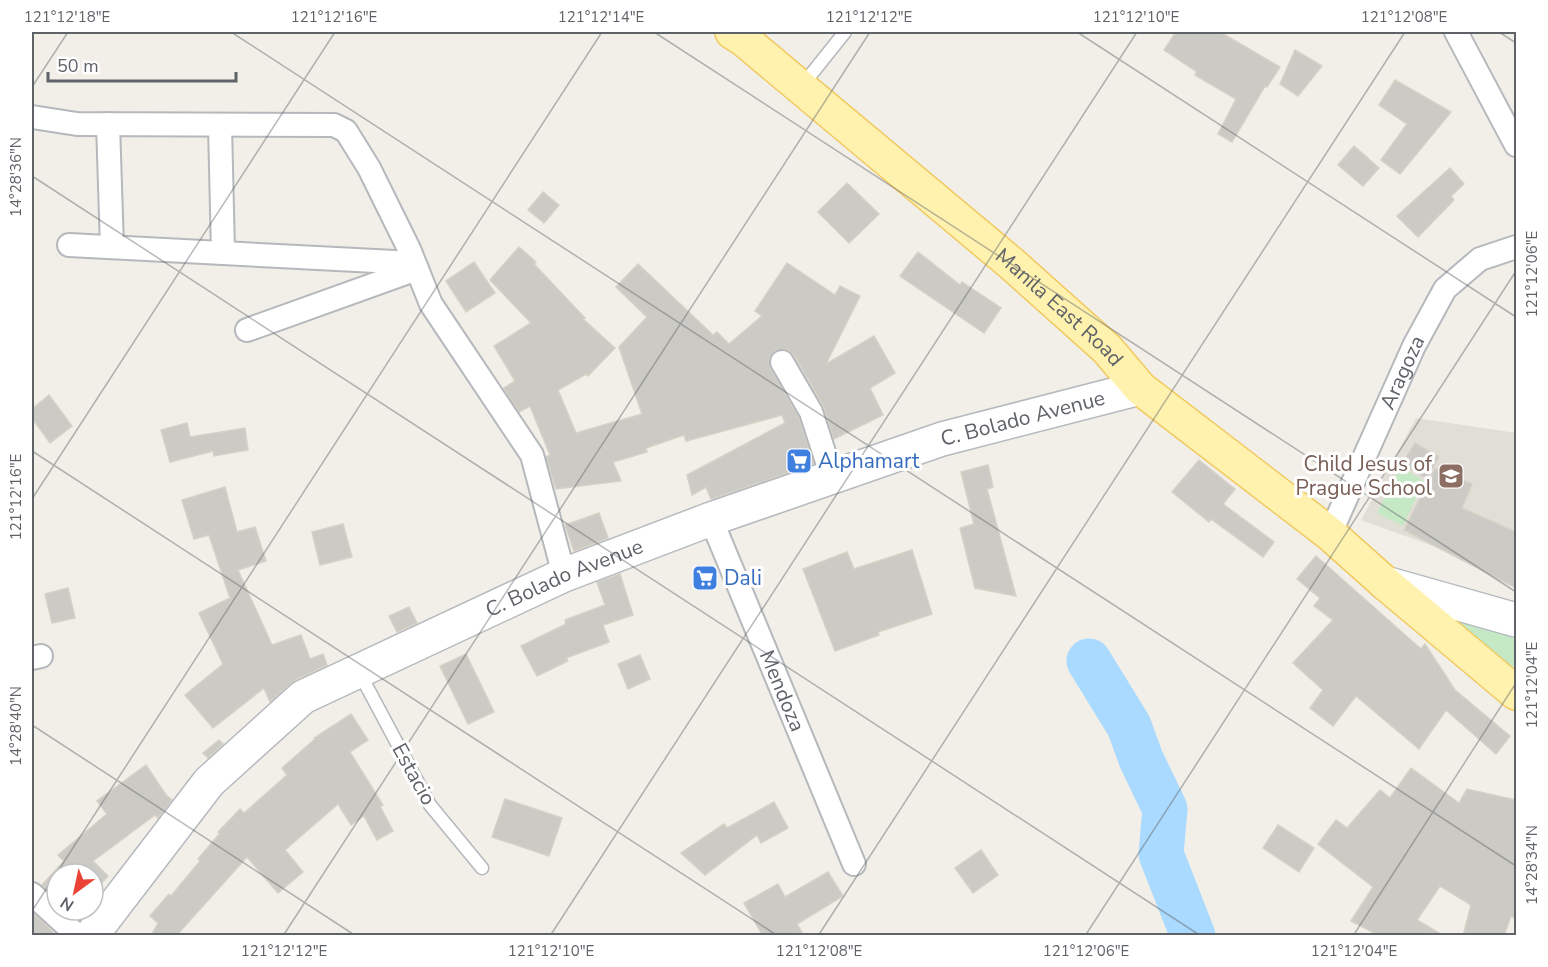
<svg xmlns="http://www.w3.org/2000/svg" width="1548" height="967" font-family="'Nunito Sans',sans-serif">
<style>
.education{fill:#e1ded6}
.green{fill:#c5e8c5}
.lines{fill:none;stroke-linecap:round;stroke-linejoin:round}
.river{stroke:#aadaff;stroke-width:45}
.building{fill:#cccac5;stroke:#d6d1c6;stroke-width:1.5}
.lane-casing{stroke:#b5b8bc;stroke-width:15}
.street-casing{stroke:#b5b8bc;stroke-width:26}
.secondary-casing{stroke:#b6babf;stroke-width:36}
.primary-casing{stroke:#f2c960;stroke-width:36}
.lane{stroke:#fff;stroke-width:12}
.street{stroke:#fff;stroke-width:22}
.secondary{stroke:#fff;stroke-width:33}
.primary{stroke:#fff2af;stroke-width:33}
.ticks{fill:none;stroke:#5f6368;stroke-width:1.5;stroke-opacity:0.45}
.labels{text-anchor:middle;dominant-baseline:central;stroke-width:6;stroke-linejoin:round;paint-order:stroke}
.street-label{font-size:21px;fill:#5f6368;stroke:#fff}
.shop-label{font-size:21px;fill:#366cbe;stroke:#fff;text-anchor:start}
.education-label{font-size:21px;fill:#785e54;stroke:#fff;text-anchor:end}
.neatline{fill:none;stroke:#5f6368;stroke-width:2}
.ticks-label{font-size:15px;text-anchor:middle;fill:#5f6368}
</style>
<rect width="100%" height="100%" fill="#f1efe8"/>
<!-- education -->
<path class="education" d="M1416,418L1516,433V576L1361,520Z"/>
<!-- green -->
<g class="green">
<path d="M1400,467L1424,481L1403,526L1377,513Z"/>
<path d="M1425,597L1516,621V672Z"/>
</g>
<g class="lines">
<!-- river -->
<path class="river" d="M1089,661L1129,726L1141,759L1165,809L1161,854L1193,936"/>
</g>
<!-- building -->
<g class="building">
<path d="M1176,32H1220L1280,67L1267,87L1265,86L1232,142L1218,134L1236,99L1195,75L1197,72L1164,50Z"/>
<path d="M1295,50L1322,66L1298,96L1280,84Z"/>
<path d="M1395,80L1451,112L1400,174L1381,160L1407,124L1379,105Z"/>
<path d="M1354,146L1379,168L1363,186L1338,165Z"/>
<path d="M1450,168L1464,184L1451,196L1454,200L1418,237L1397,216Z"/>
<path d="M847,183L879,214L849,243L818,212Z"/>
<path d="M543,192L559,205L544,223L528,210Z"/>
<path d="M519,247L536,262L534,264L585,318L583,319L615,348L588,376L586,374L558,390L576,433L642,414L619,347L647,317L616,287L638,264L713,335L717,332L729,344L762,316L755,311L787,263L835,295L840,286L860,296L826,364L874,336L895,373L870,388L883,415L834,439L823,405L794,355L788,350L781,349L775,351L770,356L769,361L770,368L799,418L814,464L711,499L706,487L692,495L687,475L785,423L782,415L686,441L684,435L646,448L647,452L613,462L621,481L556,489L546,457L550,455L530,406L519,412L509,397L504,388L515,381L494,346L531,323L490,280Z"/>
<path d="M918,252L960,285L962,282L1001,308L984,333L900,276Z"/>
<path d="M474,262L495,293L466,312L446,281Z"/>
<path d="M49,395L72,426L50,443L32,418V409Z"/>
<path d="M187,423L190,437L245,428L248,450L214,456L213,451L170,462L161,430Z"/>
<path d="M1415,443L1439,457L1426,478L1402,464Z"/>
<path d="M1199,460L1235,489L1223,504L1274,542L1263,557L1211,519L1209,522L1172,492Z"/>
<path d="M988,465L993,487L987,489L1016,596L975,588L960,528L974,524L961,472Z"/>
<path d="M1435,469L1472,484L1462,508L1516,532V588L1404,530Z"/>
<path d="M225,487L237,532L255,527L266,561L238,570L272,645L301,635L310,659L323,654L327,665L295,680L270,702L264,688L213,728L185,695L223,664L199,613L230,598L209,535L194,539L182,500Z"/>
<path d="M599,513L608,538L574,551L565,525Z"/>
<path d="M343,524L352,557L320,565L312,532Z"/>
<path d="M912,550L932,614L878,632L879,635L835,651L803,569L847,552L854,569Z"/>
<path d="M1316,556L1421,649L1425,644L1455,690L1510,736L1496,754L1446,710L1419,749L1356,696L1333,726L1310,708L1323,690L1293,663L1333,620L1314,606L1320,598L1297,579Z"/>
<path d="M620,574L633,615L603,625L609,642L566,658L568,661L537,676L521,646L566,624L565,620L605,605L597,582Z"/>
<path d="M68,588L75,618L52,623L45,594Z"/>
<path d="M409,607L417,623L397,632L389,616Z"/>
<path d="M466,654L494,712L468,724L440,666Z"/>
<path d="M640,655L650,679L628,689L618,664Z"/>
<path d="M351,714L368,740L350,752L383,805L380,806L393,831L377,840L364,816L351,825L338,804L285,850L303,872L278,893L247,857L176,936H151L158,923L150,916L169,894L171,896L200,861L198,859L220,833L218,832L240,809L244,813L287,775L282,768L315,739L314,738Z"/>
<path d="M219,740L223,744L208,758L203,753Z"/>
<path d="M146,765L166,795L172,800L158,818L155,815L93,861L108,876L93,892V874H57V899L42,885L64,861L58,855L107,814L97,801Z"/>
<path d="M1411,768L1459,803L1467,789L1516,800V919L1511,916L1504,936H1463L1471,905L1440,886L1417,920L1444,936H1380L1351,921L1373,887L1318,844L1336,820L1347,828L1380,790L1390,798Z"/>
<path d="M505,799L562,818L549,856L492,837Z"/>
<path d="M774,802L788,828L761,843L757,835L705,875L681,853L724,824L727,828Z"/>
<path d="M1278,825L1314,848L1299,872L1263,848Z"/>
<path d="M981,850L998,875L973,893L955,868Z"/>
<path d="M828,872L843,896L797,924L804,936H763L744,903L778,884L785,897Z"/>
<path d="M32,912L54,933L52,936H32Z"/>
</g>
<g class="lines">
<!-- lane casing -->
<g class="lane-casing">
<g id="lane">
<path d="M801,87L845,32"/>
<path d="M359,672L430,805L482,868"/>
</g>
</g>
<!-- street casing -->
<g class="street-casing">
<g id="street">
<path d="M1456,32L1516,145"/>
<path d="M32,117L77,124L334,125L346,131L369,168L409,249L431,304L532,455L564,575"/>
<path d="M108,124L112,247"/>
<path d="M220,125L223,253"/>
<path d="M69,245L414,263"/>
<path d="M247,330L417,269"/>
<path d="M782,362L811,412L832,477"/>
<path id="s1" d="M711,519L854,864"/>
<path id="s2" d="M1330,534L1414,346L1445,289L1480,259L1516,247"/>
<path d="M32,658L41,656"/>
<path d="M32,894L78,936"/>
</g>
</g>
<!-- secondary casing -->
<g class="secondary-casing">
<g id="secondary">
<path d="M1385,583L1516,620"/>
<path id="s3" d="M91,936L209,782L303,697L564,575L711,519L942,439L1140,388"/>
</g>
</g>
<!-- primary casing -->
<g class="primary-casing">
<g id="primary">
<path id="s4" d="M732,32L743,39L1012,264L1107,349L1140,388L1330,534L1385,583L1516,693"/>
</g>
</g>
<!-- lane -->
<use href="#lane" class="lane"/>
<!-- street -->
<use href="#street" class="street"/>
<!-- secondary -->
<use href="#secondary" class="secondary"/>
<!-- primary -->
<use href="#primary" class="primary"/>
</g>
<!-- ticks -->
<path class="ticks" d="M231,32L1516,866M654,32L1516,592M1077,32L1516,317M1499,32L1516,43M32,87L68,32M32,176L1201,936M32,451L778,936M32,499L335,32M32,725L356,936M32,911L602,32M283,936L870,32M550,936L1137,32M818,936L1405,32M1085,936L1516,271M1353,936L1516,683"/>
<!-- icons -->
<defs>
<g id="supermarket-square" transform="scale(1.35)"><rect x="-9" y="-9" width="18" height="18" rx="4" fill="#3f7fe0" stroke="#fff"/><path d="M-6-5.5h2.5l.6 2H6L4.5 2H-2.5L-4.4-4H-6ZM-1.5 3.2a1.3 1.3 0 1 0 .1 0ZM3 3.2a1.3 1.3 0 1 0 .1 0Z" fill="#fff"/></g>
<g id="school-square" transform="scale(1.35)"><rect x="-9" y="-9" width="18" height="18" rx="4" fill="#8d6e63" stroke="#fff"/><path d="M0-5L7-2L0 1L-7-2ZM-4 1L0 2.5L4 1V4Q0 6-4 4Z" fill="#fff"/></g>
</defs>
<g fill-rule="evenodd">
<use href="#supermarket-square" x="799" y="461"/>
<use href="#school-square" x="1451" y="476"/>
<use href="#supermarket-square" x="705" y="578"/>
</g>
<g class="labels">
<!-- street labels -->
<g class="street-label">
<text stroke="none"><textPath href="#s4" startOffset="428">Manila East Road</textPath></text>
<text stroke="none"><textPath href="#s2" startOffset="177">Aragoza</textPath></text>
<text stroke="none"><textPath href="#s3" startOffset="1094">C. Bolado Avenue</textPath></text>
<text stroke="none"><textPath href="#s3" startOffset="608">C. Bolado Avenue</textPath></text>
<text stroke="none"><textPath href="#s1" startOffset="186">Mendoza</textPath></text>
<text transform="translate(414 774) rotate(61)">Estacio</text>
</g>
<!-- shop labels -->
<g class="shop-label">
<text x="818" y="461">Alphamart</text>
<text x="724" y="578">Dali</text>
</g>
<!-- education labels -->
<g class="education-label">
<text x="1432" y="464">Child Jesus of<tspan x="1432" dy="24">Prague School</tspan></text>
</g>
</g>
<!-- border -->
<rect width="1548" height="967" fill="none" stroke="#ffffff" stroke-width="66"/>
<!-- north arrow -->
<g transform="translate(75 892) rotate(213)"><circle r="28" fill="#ffffff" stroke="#bfc1c3" stroke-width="1.5"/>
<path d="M0-4.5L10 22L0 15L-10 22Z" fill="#ea4335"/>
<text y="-9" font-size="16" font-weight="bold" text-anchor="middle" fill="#5f6368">N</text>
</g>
<!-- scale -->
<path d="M48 72v9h188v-9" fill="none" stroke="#5f6368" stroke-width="3"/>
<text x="57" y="72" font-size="18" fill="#5f6368" stroke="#ffffff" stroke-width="4.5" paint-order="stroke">50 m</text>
<rect x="33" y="33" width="1482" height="901" class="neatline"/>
<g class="ticks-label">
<text x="67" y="22">121°12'18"E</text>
<text x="334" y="22">121°12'16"E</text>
<text x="601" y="22">121°12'14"E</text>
<text x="869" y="22">121°12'12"E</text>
<text x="1136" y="22">121°12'10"E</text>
<text x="1404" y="22">121°12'08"E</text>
<text transform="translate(16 177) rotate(-90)" y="5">14°28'36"N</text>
<text transform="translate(1532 274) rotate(-90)" y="5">121°12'06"E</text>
<text transform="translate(16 497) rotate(-90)" y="5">121°12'16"E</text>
<text transform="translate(1532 685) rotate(-90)" y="5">121°12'04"E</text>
<text transform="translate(16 726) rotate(-90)" y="5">14°28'40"N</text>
<text transform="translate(1532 865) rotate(-90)" y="5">14°28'34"N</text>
<text x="284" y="956">121°12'12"E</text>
<text x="551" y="956">121°12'10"E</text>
<text x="819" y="956">121°12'08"E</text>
<text x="1086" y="956">121°12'06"E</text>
<text x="1354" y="956">121°12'04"E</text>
</g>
</svg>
